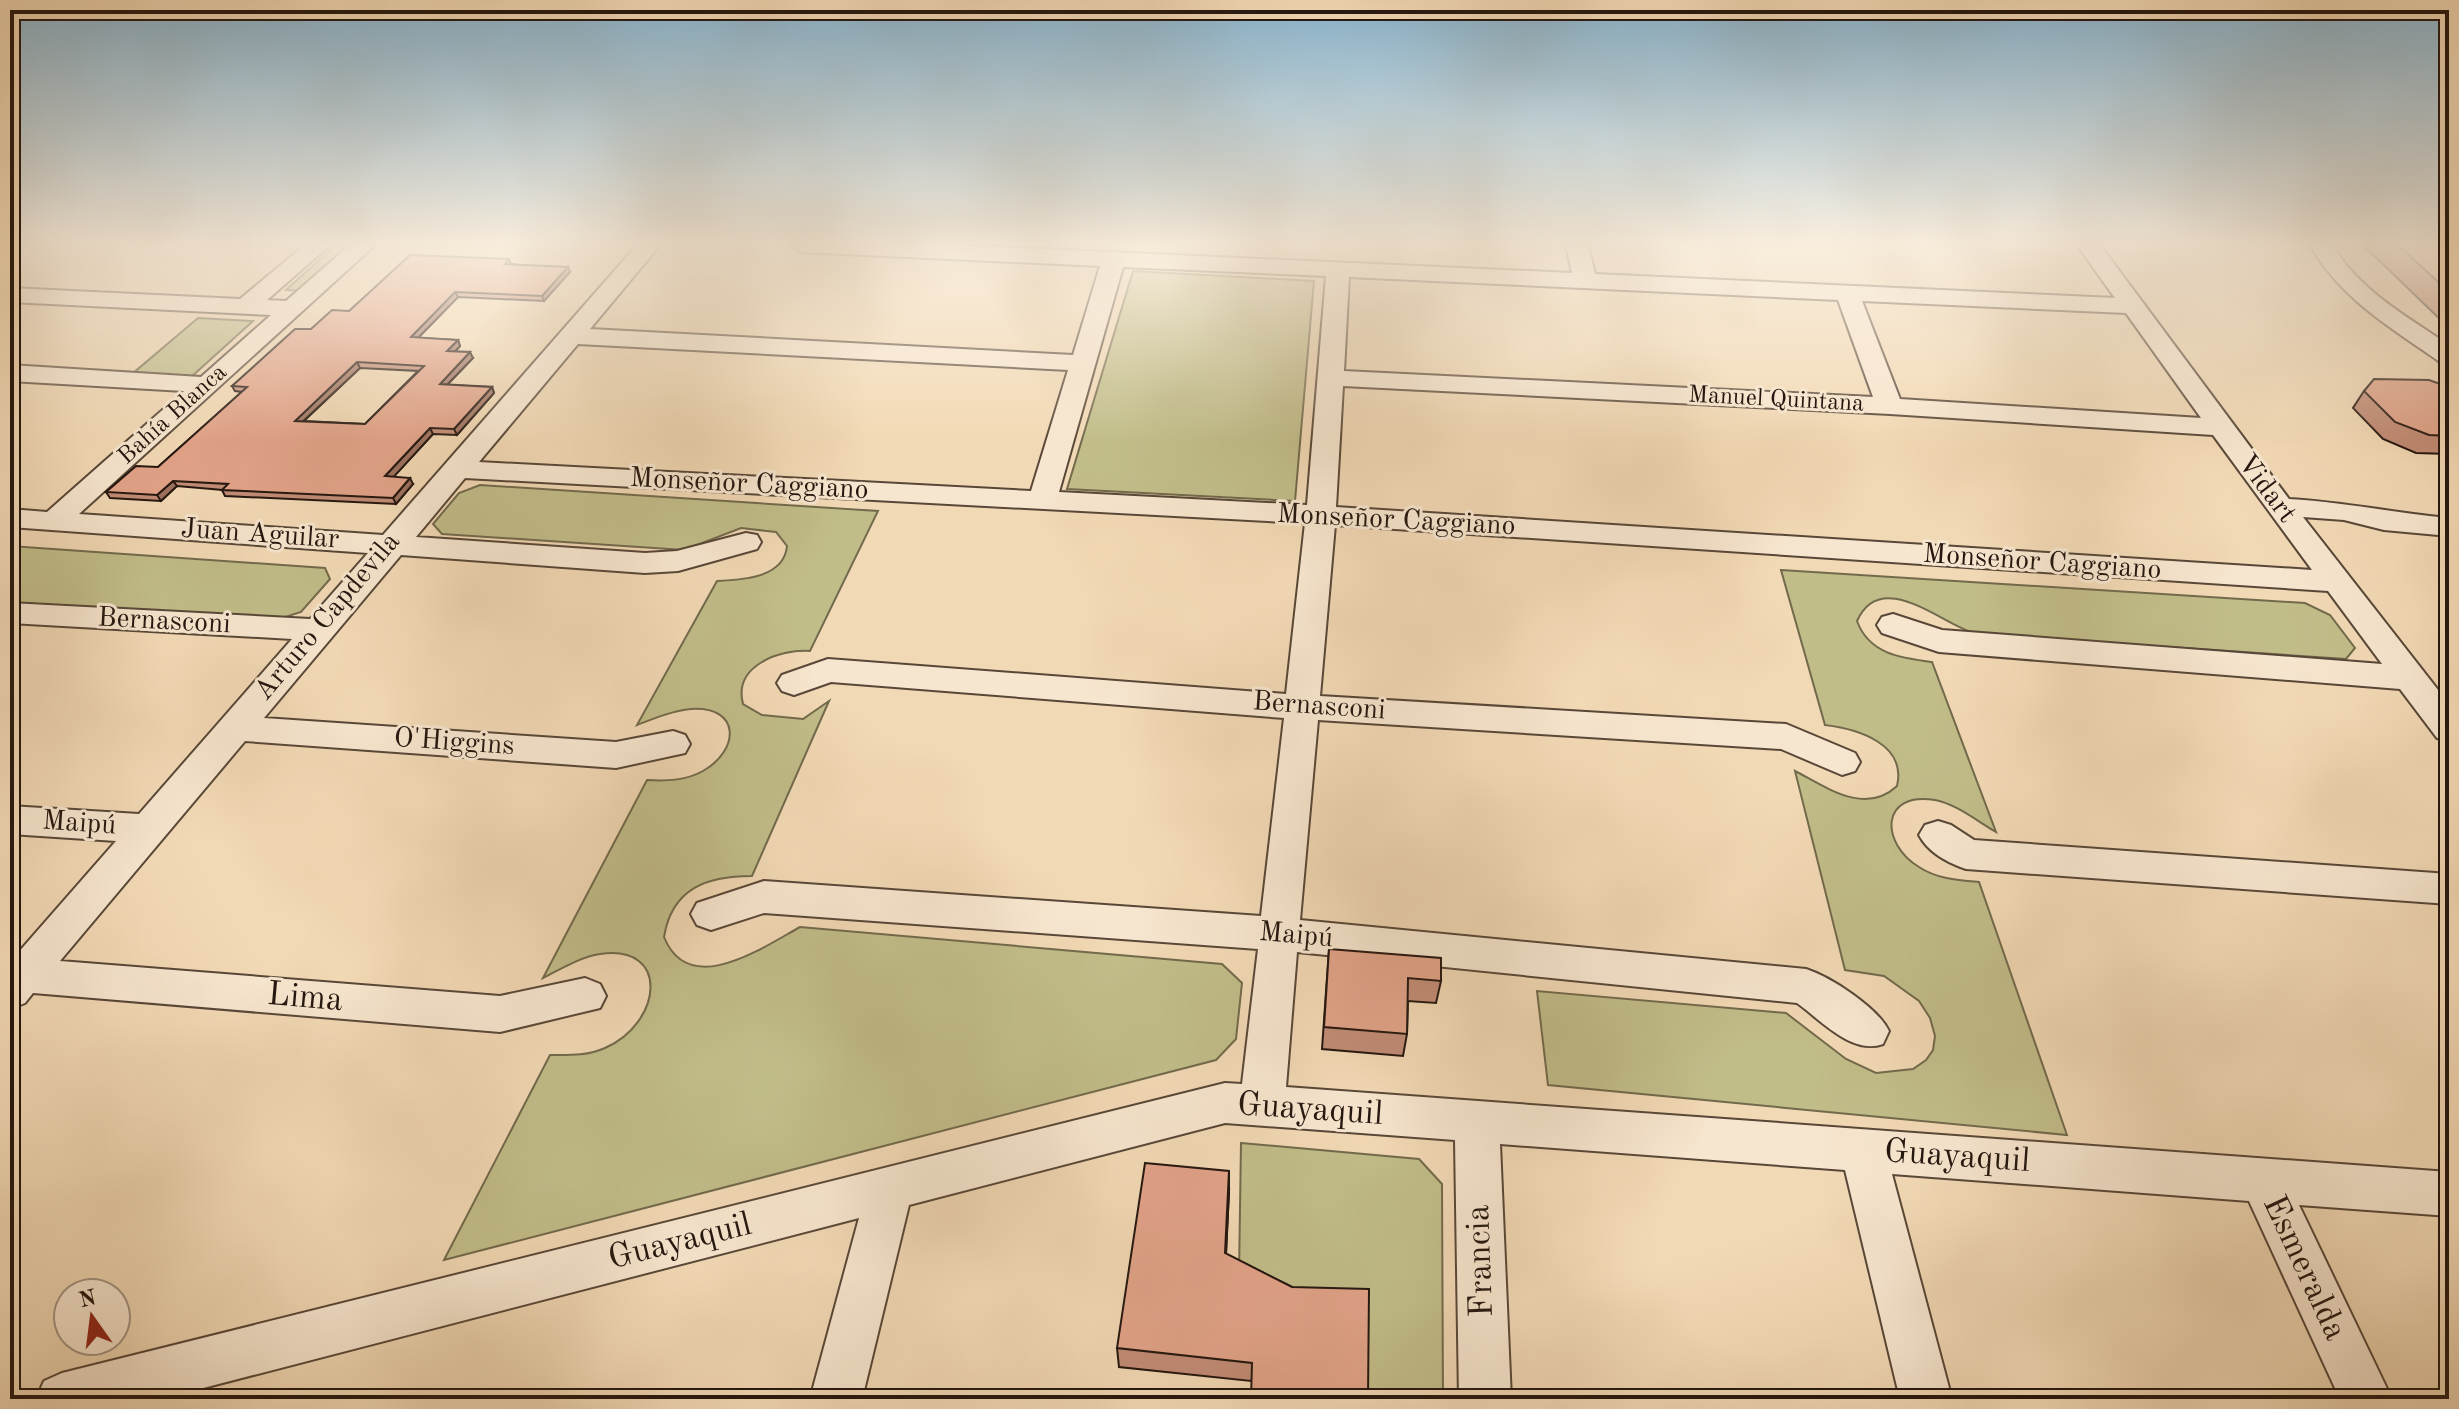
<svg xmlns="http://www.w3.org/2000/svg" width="2459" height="1409" font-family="'Old Standard TT',serif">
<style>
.green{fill:#c1bd89;stroke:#726a4c;stroke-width:2}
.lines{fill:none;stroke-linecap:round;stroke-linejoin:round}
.minor-casing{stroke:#584738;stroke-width:4}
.minor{fill:#f7e6cf;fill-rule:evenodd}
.wall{fill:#c28c76;stroke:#24160f;stroke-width:2;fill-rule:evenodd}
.shaded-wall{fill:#9e7260;stroke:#24160f;stroke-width:2}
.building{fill:#e2a389;stroke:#24160f;stroke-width:2;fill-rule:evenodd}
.labels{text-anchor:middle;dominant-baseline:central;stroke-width:6;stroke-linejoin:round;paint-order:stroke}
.far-street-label{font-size:24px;fill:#24160f;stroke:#f7e6cf}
.street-label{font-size:28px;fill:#24160f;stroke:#f7e6cf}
.near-street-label{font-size:34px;fill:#24160f;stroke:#f7e6cf}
</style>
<rect width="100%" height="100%" fill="#f2d9b5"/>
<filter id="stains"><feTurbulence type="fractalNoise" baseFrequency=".0025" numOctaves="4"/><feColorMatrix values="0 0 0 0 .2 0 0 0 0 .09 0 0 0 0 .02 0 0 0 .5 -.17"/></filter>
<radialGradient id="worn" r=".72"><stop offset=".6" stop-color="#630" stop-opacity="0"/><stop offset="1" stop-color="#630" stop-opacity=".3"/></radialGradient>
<!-- green -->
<g class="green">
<path d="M336,245H355L299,291L286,290Z"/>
<path d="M1133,271L1314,281L1295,501L1067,489Z"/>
<path d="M198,318L253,321L190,378L132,374Z"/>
<path d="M480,485L878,511L810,651C779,649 733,666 743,704L762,715L803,719L829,701L752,876C707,876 672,888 664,937C689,999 762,948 800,927L1222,964L1242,983L1236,1039L1216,1060L444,1260L550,1055C569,1055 587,1056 605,1048C662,1023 671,944 600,954C580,957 561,969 543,978L647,780C666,781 685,781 703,771C740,750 741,706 691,709C672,711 655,718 637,725L717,581C742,580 784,578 787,546L776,532L741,528L684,550L442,534L433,524L459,493Z"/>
<path d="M10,546L325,568L330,579L301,612L273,621L10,602Z"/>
<path d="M1781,570L2305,603L2330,615L2355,648L2346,659C2263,653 2179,648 2096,642C2058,640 2018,641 1980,635C1947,629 1882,565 1857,621C1869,654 1901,658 1932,662L1996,832C1977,821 1956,804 1935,800C1880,791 1880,843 1919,867C1937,879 1958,880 1979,882L2067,1135L1548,1085L1537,991L1786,1013L1846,1059L1876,1073L1913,1069L1926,1060L1933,1050L1935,1036L1930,1018L1919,1001L1884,976L1845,970L1795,771C1826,787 1865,816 1897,786C1907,744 1858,729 1825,725Z"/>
<path d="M1241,1143L1419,1159L1442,1184L1443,1399H1365L1239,1275Z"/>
</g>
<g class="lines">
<!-- minor casing -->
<g class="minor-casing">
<g id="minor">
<path d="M305,245H330L267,300L286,301L350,245H375L79,514L383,535L637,245H660L590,329L1073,355L1100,266L801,252L790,245H954L1572,273L1566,245H1588L1595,274L2115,298L2077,245H2100L2289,499C2343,502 2395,513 2449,518V536L2384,530L2344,520L2303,517L2449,704V741L2437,738L2400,689L1939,652L1882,633L1877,625L1882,617L1893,614L1942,630L2382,664L2328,591L1335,525L1320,696L1786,724L1855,753L1860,762L1855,771L1842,775L1781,749L1318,720L1300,920L1806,969C1831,977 1878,1008 1889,1031L1883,1044C1852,1055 1822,1021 1797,1003L1297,952L1286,1087L2449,1172V1216L2299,1205L2392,1399H2340L2249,1201L1892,1174L1952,1399H1900L1845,1170L1500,1144L1511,1399H1459L1455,1140L1225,1123L909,1205L862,1399H810L859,1218L161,1399H36L44,1381L62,1373L1225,1083L1242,1084L1258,949L764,913L711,930L697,925L691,914L697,903L764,881L1261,916L1284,718L831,682L794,695L782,691L777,683L782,675L828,659L1286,694L1305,523L465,478L416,537L645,553L677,551L746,533L757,535L761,542L757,549L678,571L645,573L401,555L264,718L616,742L673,731L685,735L690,744L685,753L616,768L245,741L60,961L500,996L585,978L600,984L606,996L600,1008L500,1032L33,993L25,1003L10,1009V962L116,841L10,834V806L139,814L292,639L10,623V603L310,619L368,553L10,527V509L47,512L184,391L10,381V365L201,377L271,315L10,302V288L240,299ZM1123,267L1326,276L1307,505L1059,492ZM1349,277L1838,300L1873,397L1344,371ZM1862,301L2126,313L2201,418L1900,399ZM578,344L1068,370L1031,491L479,462ZM1343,386L1890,414L2213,435L2312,570L1336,507Z"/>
<path d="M2310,245H2332C2360,291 2406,316 2449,345V365L2440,362C2390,327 2341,299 2310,245Z"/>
<path d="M1938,821L1951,825L1974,840L2449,874V904L1966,869C1948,863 1928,852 1919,835L1925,825Z"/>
</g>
</g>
<!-- minor -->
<use href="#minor" class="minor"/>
</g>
<!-- wall -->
<g class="wall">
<path d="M2363,245H2449V328Z"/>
<path d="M509,259L511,264L570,272L544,301L458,297L418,338L458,340L460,346L455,352L473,358L447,385L492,387L494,393L457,435L433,434L393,477L413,484L396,504L225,496L222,490H223L177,486L161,501L110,498L106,492L158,467L242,392L235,391L232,386L311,329ZM360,368L418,371L365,424L304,421Z"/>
<path d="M2449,387V454L2416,453L2383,439L2353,408L2364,391Z"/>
<path d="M1329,949L1441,981L1436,1003L1408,1001L1407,1034L1403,1056L1322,1049Z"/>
<path d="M1229,1191L1226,1254L1292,1287L1251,1381L1119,1367L1117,1348Z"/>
</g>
<!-- shaded-wall -->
<g class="shaded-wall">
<path d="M568,267L570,272L544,301L542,296Z"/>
<path d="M455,292L458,297L413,343L411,337Z"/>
<path d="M458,340L460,346L450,357L447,351Z"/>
<path d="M470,352L473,358L442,390L440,384Z"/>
<path d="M357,362L360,368L298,426L295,421Z"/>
<path d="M492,387L494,393L457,435L454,429Z"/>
<path d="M430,428L433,434L389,482L385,476Z"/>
<path d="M410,478L413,484L396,504L393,498Z"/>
<path d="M173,481L177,486L161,501L157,495Z"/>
<path d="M1229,1171V1191L1225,1273V1253Z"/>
</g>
<!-- building -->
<g class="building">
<path d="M2398,245H2449V292Z"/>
<path d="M410,255L509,259L505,264L568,267L542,296L455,292L411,337L458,340L447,351L470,352L440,384L492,387L454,429L430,428L385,476L410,478L393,498L222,490L228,484L173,481L157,495L106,492L136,466L158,467L247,387L232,386L295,329H311L332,310L349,311ZM357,362L424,366L365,424L295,421Z"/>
<path d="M2374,379L2429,380L2449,387V436L2429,435L2395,422L2364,391Z"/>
<path d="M1329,949L1441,958V981L1408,978L1407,1034L1324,1027Z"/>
<path d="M1145,1163L1229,1171L1225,1253L1292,1287L1369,1289L1368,1399H1251L1252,1363L1117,1348Z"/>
</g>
<!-- sky -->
<linearGradient id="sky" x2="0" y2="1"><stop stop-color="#89b6d2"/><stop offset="0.55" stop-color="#f9eede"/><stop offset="1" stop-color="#f9eede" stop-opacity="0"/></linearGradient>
<rect width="2459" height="442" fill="url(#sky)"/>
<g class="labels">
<!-- far-street labels -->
<g class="far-street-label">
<text transform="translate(1776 400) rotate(3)">Manuel Quintana</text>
<text transform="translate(173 415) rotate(-42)">Bahía Blanca</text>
</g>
<!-- street labels -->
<g class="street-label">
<text transform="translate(749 485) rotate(3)">Monseñor Caggiano</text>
<text transform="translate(2266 489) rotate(53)">Vidart</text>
<text transform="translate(1396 521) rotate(3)">Monseñor Caggiano</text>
<text transform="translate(260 535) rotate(4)">Juan Aguilar</text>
<text transform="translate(2042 563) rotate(4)">Monseñor Caggiano</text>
<text transform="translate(328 617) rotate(-50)">Arturo Capdevila</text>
<text transform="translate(164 622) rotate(3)">Bernasconi</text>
<text transform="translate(1319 707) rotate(4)">Bernasconi</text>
<text transform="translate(454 743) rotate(4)">O'Higgins</text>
<text transform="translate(79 824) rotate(4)">Maipú</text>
<text transform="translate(1296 936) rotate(5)">Maipú</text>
</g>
<!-- near-street labels -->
<g class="near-street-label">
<text transform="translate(305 998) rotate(5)">Lima</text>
<text transform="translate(1310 1110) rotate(4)">Guayaquil</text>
<text transform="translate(1957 1157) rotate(4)">Guayaquil</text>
<text transform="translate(680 1242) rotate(-14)">Guayaquil</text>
<text transform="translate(1481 1261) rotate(-92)">Francia</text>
<text transform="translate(2304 1268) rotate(65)">Esmeralda</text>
</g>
</g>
<!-- margin -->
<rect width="2459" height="1409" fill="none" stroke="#f2d9b5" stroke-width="40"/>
<rect x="12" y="12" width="2435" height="1385" fill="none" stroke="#24160f" stroke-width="4"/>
<rect x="20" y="20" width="2419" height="1369" fill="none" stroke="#24160f" stroke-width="2"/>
<!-- north arrow -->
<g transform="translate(92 1317) rotate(346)"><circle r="38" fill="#f7e6cf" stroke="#a39382" stroke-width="2"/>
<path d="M0-6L14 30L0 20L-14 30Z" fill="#8f2418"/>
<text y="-12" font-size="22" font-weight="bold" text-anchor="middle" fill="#24160f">N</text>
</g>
<rect width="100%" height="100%" filter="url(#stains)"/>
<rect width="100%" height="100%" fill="url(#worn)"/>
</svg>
